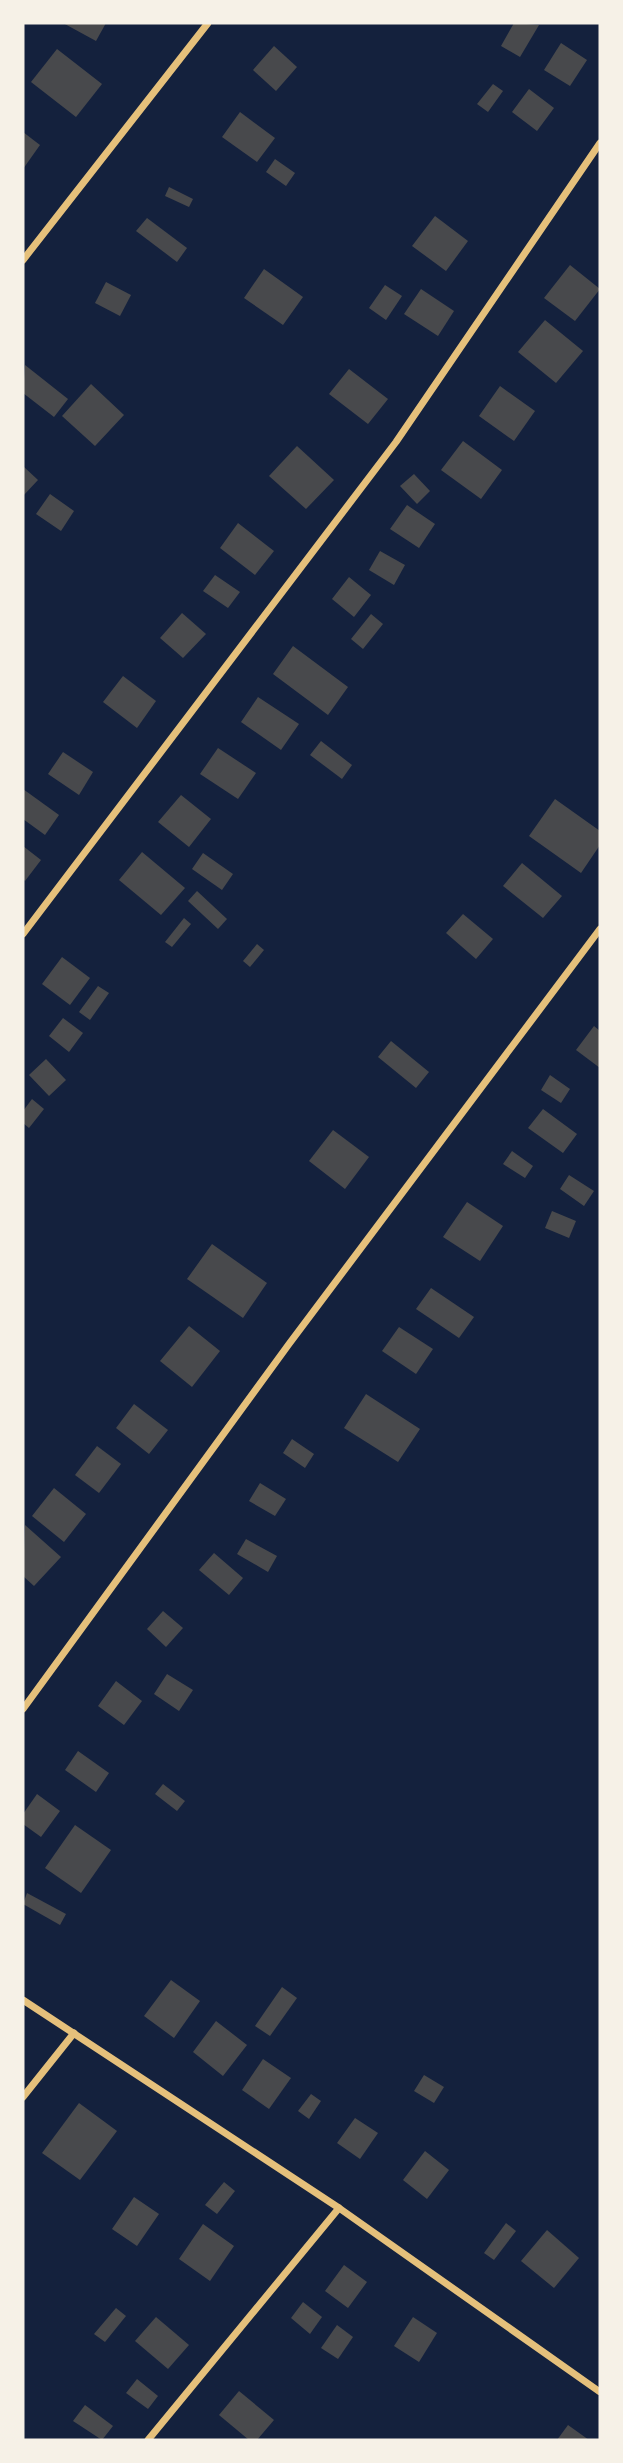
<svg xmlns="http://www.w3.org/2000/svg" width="623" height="2463" font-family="'Nunito Sans',sans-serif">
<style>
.building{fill:#48494c}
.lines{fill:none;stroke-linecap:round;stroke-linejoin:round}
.minor{stroke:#e5c07b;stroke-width:7}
</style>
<rect width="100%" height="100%" fill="#14213d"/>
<!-- building -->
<g class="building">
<path d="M63,23H106L96,41Z"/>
<path d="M514,23L539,25L520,57L501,46Z"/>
<path d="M561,43L587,60L570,86L544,70Z"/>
<path d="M274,46L297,67L276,91L253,70Z"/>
<path d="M57,49L102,84L76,117L31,82Z"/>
<path d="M493,84L503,91L488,112L477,104Z"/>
<path d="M529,89L554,108L537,131L512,112Z"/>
<path d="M240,112L275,138L257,162L222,137Z"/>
<path d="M23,132L40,145L23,169Z"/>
<path d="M275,159L295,173L286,186L266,172Z"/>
<path d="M169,187L193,199L189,207L165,196Z"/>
<path d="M435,216L468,241L446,271L412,246Z"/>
<path d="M147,218L187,248L177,262L136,231Z"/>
<path d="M570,265L600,289L575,321L544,298Z"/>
<path d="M264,269L303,297L283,325L244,298Z"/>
<path d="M106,282L131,295L120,316L95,303Z"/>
<path d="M385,285L402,296L386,320L369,308Z"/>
<path d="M421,289L454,311L438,336L404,314Z"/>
<path d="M545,320L583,351L556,383L518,352Z"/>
<path d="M25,365L68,399L54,417L23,393Z"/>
<path d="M349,369L388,399L368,424L329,394Z"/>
<path d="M91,384L124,415L95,446L62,416Z"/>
<path d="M500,386L535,411L514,441L479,416Z"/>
<path d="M463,441L502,470L481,499L441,470Z"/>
<path d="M297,446L334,480L306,509L269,476Z"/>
<path d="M23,466L38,480L23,496Z"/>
<path d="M414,474L430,491L417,504L400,486Z"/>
<path d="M50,494L74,511L61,531L36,514Z"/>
<path d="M407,505L435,524L419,548L390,529Z"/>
<path d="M238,523L274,551L255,575L220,548Z"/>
<path d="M380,551L405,565L394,585L369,570Z"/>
<path d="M215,575L240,592L228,608L203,591Z"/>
<path d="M349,577L371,595L354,617L332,599Z"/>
<path d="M182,613L206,634L183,658L160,638Z"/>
<path d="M371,614L383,624L363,649L351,639Z"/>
<path d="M293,646L348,687L328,715L273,674Z"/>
<path d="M123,676L156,701L137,728L103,702Z"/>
<path d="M258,697L299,724L281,750L241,722Z"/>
<path d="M321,741L352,765L342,779L310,755Z"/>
<path d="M218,748L256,773L238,799L200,774Z"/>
<path d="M63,752L93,772L79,795L48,774Z"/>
<path d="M23,789L59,815L45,835L23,819Z"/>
<path d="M181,795L211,819L189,847L158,822Z"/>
<path d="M555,799L600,831V845L581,873L529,836Z"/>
<path d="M23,846L41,860L25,881L23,879Z"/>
<path d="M142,852L185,888L161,915L119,880Z"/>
<path d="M203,853L233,874L222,890L192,869Z"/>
<path d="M522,863L562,896L543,918L503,886Z"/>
<path d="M197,891L227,919L218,929L188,901Z"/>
<path d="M463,914L493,939L476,959L446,933Z"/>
<path d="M184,918L191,924L172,947L165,942Z"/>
<path d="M257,944L264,950L250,967L243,961Z"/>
<path d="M62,957L90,978L70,1005L42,984Z"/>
<path d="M98,986L109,993L90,1020L79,1012Z"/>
<path d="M63,1018L83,1033L69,1052L49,1036Z"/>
<path d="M594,1026L600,1031V1068L576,1050Z"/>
<path d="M391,1041L429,1072L416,1088L378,1057Z"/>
<path d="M46,1059L66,1080L49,1096L29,1075Z"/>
<path d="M550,1075L570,1089L561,1103L541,1090Z"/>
<path d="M32,1099L44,1109L29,1128L23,1123V1111Z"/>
<path d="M543,1109L577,1134L563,1153L528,1128Z"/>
<path d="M333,1130L369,1157L345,1189L309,1161Z"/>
<path d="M512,1151L533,1166L525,1178L503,1164Z"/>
<path d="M569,1175L594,1191L584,1206L560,1189Z"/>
<path d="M467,1202L503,1226L480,1261L443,1237Z"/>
<path d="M552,1211L576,1221L569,1238L545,1228Z"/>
<path d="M212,1244L267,1283L243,1318L187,1279Z"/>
<path d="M431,1288L474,1317L459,1338L416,1309Z"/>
<path d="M189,1326L220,1351L192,1387L160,1361Z"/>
<path d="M399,1327L433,1349L416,1374L382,1351Z"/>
<path d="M366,1394L420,1429L398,1462L344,1428Z"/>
<path d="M134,1404L168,1430L149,1454L116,1428Z"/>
<path d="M292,1439L314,1454L305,1468L283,1453Z"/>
<path d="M97,1446L121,1464L99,1493L75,1475Z"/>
<path d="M260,1483L286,1499L275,1516L249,1501Z"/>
<path d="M54,1488L86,1514L64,1542L32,1516Z"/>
<path d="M25,1525L61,1557L34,1586L23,1576Z"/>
<path d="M246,1539L277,1556L268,1572L237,1554Z"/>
<path d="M214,1553L243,1578L229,1595L199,1570Z"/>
<path d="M163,1611L183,1628L166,1647L147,1629Z"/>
<path d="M167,1674L193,1690L179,1711L154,1694Z"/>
<path d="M116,1681L142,1701L124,1725L98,1706Z"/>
<path d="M78,1751L109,1773L96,1792L65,1770Z"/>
<path d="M163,1784L185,1801L177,1811L155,1794Z"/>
<path d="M37,1794L60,1811L41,1837L23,1824V1814Z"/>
<path d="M75,1825L111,1850L81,1893L45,1868Z"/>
<path d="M27,1893L66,1914L60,1925L23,1904Z"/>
<path d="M171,1980L200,2001L174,2038L144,2016Z"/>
<path d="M282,1987L297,1998L270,2036L255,2026Z"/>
<path d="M216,2021L247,2045L223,2076L193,2052Z"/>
<path d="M263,2059L291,2078L269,2109L242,2090Z"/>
<path d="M424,2075L444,2087L434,2103L414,2091Z"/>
<path d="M311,2094L321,2101L309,2119L298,2111Z"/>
<path d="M79,2103L117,2131L80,2180L42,2153Z"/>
<path d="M355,2118L378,2133L360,2159L337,2143Z"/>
<path d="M425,2151L449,2170L427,2199L403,2180Z"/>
<path d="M224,2182L235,2191L217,2214L205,2205Z"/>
<path d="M134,2197L159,2214L137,2246L112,2229Z"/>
<path d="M506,2223L516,2231L494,2260L484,2253Z"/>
<path d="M203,2224L234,2246L210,2281L179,2259Z"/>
<path d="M547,2230L579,2258L554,2288L521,2261Z"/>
<path d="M344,2265L367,2282L348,2308L325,2291Z"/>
<path d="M303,2302L322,2317L310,2334L291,2318Z"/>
<path d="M116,2308L126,2316L105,2342L94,2334Z"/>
<path d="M156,2317L189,2345L168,2369L135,2341Z"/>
<path d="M413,2317L437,2333L419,2362L394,2346Z"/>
<path d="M337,2325L353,2337L338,2359L321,2348Z"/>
<path d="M137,2379L158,2396L148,2409L126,2393Z"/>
<path d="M239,2391L274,2420L257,2440H249L219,2415Z"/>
<path d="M85,2405L113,2426L102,2440L73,2421Z"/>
<path d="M568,2425L589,2440H557Z"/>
</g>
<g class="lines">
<!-- minor -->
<g class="minor">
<path d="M23,260L208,23"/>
<path d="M23,934L396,442L600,143"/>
<path d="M23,1709L289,1344L600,929"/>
<path d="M23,2000L339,2208L600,2392"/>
<path d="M23,2097L74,2033"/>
<path d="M148,2440L339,2208"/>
</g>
</g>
<!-- border -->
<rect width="623" height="2463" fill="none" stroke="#f6f1e7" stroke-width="49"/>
</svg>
